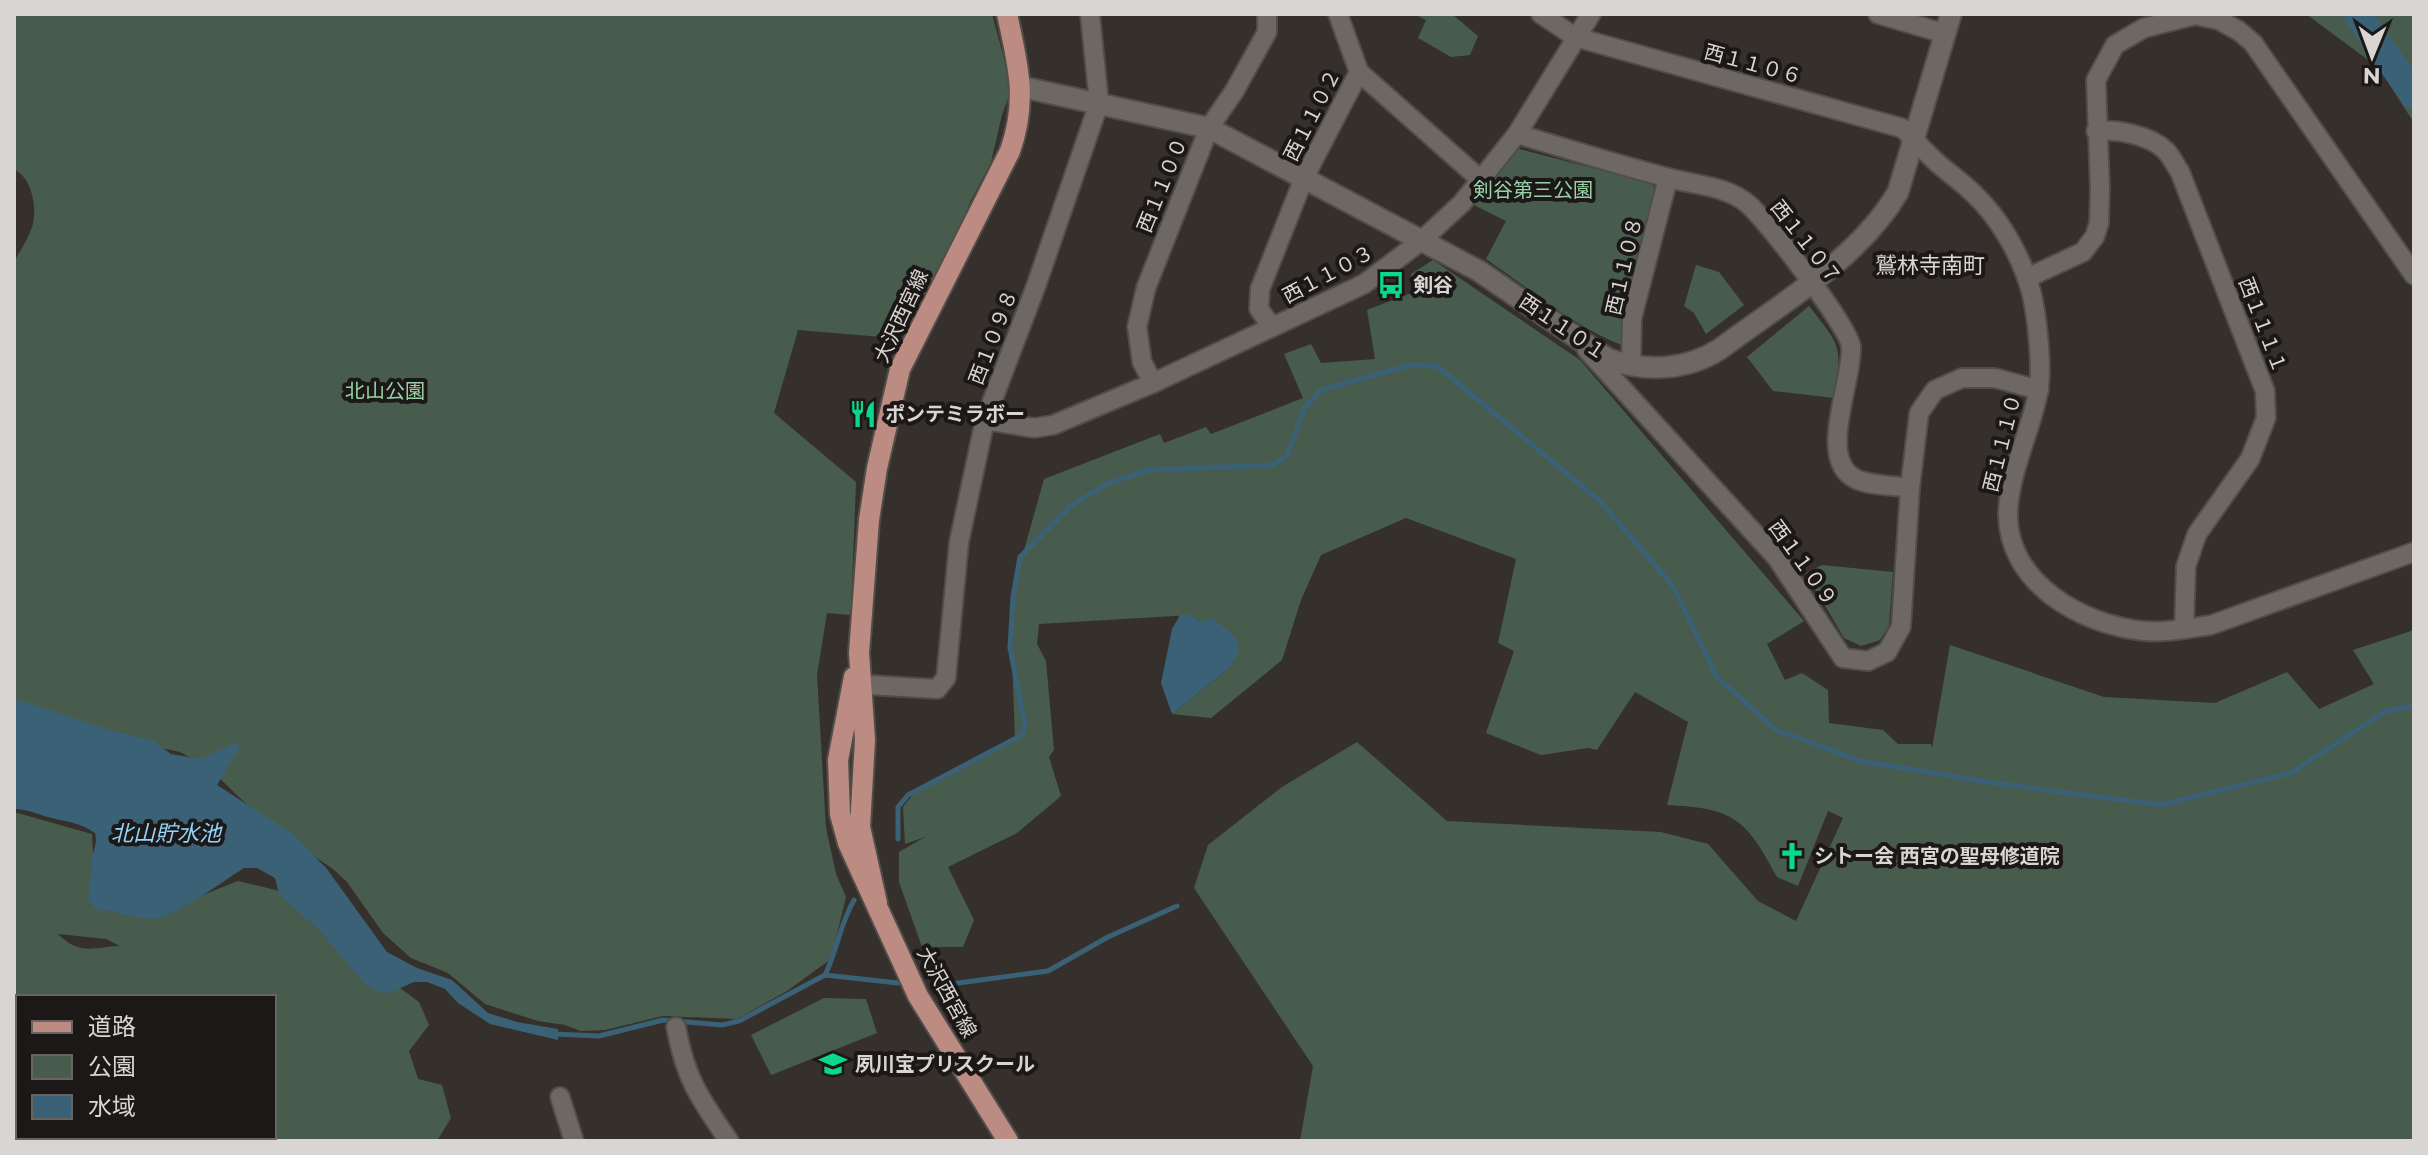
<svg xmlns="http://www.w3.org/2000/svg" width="2428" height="1155" font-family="Montserrat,'Noto Sans JP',sans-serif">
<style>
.green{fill:#485c4d;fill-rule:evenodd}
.water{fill:#3a6176}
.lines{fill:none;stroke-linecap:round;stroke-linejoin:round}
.stream{stroke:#3a6176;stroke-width:5}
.river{stroke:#3a6176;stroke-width:28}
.minor-casing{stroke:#514d49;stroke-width:22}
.tertiary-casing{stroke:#514d49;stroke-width:24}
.primary-casing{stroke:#514d49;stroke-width:24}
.minor{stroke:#6e6864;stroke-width:18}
.tertiary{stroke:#6e6864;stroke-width:20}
.primary{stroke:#bc8b82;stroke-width:20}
.labels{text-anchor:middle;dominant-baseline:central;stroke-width:8;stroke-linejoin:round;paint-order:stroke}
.street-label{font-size:20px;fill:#d8d5d3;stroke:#1b1817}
.park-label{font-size:20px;fill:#98d1a5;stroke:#1b1817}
.poi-label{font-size:20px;font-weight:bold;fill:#d8d5d3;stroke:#1b1817;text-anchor:start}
.neighbourhood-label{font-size:22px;fill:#dcd6d1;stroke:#1b1817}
.water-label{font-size:22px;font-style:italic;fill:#92d5fa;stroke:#1b1817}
</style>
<rect width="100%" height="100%" fill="#35302c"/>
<!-- green -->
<g class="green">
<path d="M14,14H992L1012,88L1002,115L991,162L970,202L947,265L894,338L798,330L774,413L856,482L851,615L827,613L817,675L826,828L836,874L846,897L831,959L787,991L737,1019L663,1016L605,1030L581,1031L565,1025L538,1021L485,1004L448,973L411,958L383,933L347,882L333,869L269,826L208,767L180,752L14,716V262C20,251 28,239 32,227C38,208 32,178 14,169Z"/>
<path d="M1414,14H1452L1478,36L1470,55L1451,57L1418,38L1426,20Z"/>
<path d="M2306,14H2414V123L2379,68Z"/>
<path d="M1515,148L1650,183L1657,190L1623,315L1624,346C1574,327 1530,289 1486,259L1506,221L1472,204Z"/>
<path d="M1433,260L1580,360L1804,621L1767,644L1785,680L1802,673L1828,690L1829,723L1883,730L1898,744H1931L1932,748L1950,645L2104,697L2215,703L2287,672L2319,709L2374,684L2353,650L2414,630V1141H1300L1313,1066L1194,888L1208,845L1282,787L1357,742L1447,821L1661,832L1708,844L1758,901L1796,921L1843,818L1828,811L1798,886L1777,877C1746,819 1734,808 1667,805L1688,722L1635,692L1597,750L1588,748L1541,755L1486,733L1514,651L1498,643L1516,559L1406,518L1321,555L1301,600L1282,660L1211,718L1172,714L1229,668L1200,622L1192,615L1039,624L1037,644L1046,661L1054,750L1049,757L1061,796L1017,833L948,867L974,920L963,947H922L899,882V852L925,837L905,844L903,807L914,793L1015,741L1011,630L1014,586L1044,479L1160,434L1164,443L1206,427L1211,434L1303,398L1284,354L1311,344L1321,363L1375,359L1367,310L1411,293V274Z"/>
<path d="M1696,265L1719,272L1744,305L1706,334L1694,313L1684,306Z"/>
<path d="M1809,306C1842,348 1842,345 1834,398L1773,391L1747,357Z"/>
<path d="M1822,565L1893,572L1889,626L1880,640L1861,646L1844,638L1806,573Z"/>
<path d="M14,812L92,834L95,895L148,917L238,881L300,896L338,942L419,1002L429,1025L409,1051L418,1079L442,1085L451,1118L437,1141H14ZM58,934L106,939L120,946C93,947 80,956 58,934ZM18,997H274V1137H18Z"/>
<path d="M824,998L866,999L877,1033L771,1075L751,1035Z"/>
</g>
<!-- water -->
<g class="water">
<path d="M1180,615H1192L1200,622L1213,618L1236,638L1239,652L1229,668L1172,714L1161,683L1172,629Z"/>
<path d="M14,701H22L106,729L154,741L171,754L200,759L235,743L240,747L217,785L293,834L327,869L387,952L417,968L452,980L488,1013L517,1022L558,1029V1040L490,1024L458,1003L445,989L427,982H414L389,993L378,992L365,984L320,931L279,894L275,878L257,868H244C225,880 171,920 152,919C133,919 115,910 96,909L88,899C91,885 91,873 92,859C93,849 98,844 95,833C81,823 68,822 52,818C38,815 29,809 14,809Z"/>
</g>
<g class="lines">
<!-- stream -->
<g class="stream">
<path d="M898,839V807L908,795L1022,735L1025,725L1010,648L1013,597L1020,557L1073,504L1109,483L1149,470L1273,465L1287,456L1305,407L1321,390L1410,365L1437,366L1599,500L1673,586L1717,677L1776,730L1861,761L1994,783L2160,805L2291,773L2386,711L2414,706"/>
<path d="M825,975C837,951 840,924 854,900"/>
<path d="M943,985L1048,971L1108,937L1177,906"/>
<path d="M554,1034L599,1036L663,1020L722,1025L739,1021L825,975L898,983"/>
</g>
<!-- river -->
<path class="river" d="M2357,14L2414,95"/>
<!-- minor casing -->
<g class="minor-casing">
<g id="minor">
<path d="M1338,14L1359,72"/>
<path d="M1541,14L1575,37L1902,128C1913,137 1921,148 1932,158C1944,170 1960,180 1973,193C2000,218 2021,256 2031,291C2037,315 2043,369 2038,393C2030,433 2010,471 2008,511C2006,583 2082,625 2144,631C2166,633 2190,628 2211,625L2414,552"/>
<path d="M1878,14L1946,34"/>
<path d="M2096,131C2116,129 2150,135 2165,150C2171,155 2175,165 2180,172L2265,391L2266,418L2250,459L2197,534L2186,566L2184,629"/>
<path d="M1517,134C1568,149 1618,165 1669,178C1695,185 1728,186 1749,205C1767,221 1850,328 1851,347C1853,381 1816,460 1856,479C1870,486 1893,485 1910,488"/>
<path d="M2027,278L2083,252L2095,236L2099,223L2100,189L2096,80L2115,45L2144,28L2195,15L2219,20L2239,31L2253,43L2414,275"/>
<path d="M1272,327L1259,309L1260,289L1304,178L1359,72L1481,180"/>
<path d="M1587,350L1777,558L1843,658L1868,661L1887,652L1901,627L1910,488L1919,413L1935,390L1962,378H1995L2039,390"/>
<path d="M1631,365L1632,318L1668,178"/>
<path d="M1153,383L1142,362L1137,327L1146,288L1209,128L1235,90L1267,32V14"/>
<path d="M985,420L1034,428L1053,425L1153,383L1364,284L1421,241L1462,203L1517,134L1591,14"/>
<path d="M852,684L937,689L946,678L959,542L985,420L1036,286L1099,103L1090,14"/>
<path d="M676,1027C685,1078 700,1099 729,1141"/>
<path d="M560,1097L574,1141"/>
</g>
</g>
<!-- tertiary casing -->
<g class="tertiary-casing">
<path id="tertiary" d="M1022,87L1209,128L1479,271L1608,359C1645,372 1686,371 1720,349C1780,304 1860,258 1898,192L1951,14"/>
</g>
<!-- primary casing -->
<g class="primary-casing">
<g id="primary">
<path d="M854,677L838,760L840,814L848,843L918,996L1008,1141"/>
<path d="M877,903L860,827L865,740L859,653L869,520L877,468L900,369L1010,151C1028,100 1018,65 1007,14"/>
</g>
</g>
<!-- minor -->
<use href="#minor" class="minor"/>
<!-- tertiary -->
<use href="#tertiary" class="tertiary"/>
<!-- primary -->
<use href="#primary" class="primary"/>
</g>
<!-- icons -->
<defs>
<g id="bus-bare" transform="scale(2.16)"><path d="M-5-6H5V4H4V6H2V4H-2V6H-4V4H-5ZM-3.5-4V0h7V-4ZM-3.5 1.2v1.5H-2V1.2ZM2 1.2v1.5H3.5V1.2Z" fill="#09d98b" stroke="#1b1817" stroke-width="2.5" paint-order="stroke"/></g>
<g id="restaurant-bare" transform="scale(2.16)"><path d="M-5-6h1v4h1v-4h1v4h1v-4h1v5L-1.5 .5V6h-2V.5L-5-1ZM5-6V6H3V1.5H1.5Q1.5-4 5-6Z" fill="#09d98b" stroke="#1b1817" stroke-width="2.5" paint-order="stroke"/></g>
<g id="church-bare" transform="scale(2.16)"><path d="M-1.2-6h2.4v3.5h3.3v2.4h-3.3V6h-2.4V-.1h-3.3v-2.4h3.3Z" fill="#09d98b" stroke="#1b1817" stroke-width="2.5" paint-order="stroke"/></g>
<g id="school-bare" transform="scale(2.16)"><path d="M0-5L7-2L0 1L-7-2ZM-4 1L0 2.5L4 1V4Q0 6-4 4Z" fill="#09d98b" stroke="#1b1817" stroke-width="2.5" paint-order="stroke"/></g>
</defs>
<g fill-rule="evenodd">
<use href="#bus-bare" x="1391" y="285"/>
<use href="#restaurant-bare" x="863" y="414"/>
<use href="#church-bare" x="1792" y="856"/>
<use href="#school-bare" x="833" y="1064"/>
</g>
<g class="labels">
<!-- street labels -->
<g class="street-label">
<text transform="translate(1753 64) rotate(15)">西１１０６</text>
<text transform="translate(1312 115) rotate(-63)">西１１０２</text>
<text transform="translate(1162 185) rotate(-68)">西１１００</text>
<text transform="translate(1806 242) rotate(52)">西１１０７</text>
<text transform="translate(1624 266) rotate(-77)">西１１０８</text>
<text transform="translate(1328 274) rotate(-28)">西１１０３</text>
<text transform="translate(901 316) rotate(-65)">大沢西宮線</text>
<text transform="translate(2263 325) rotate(69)">西１１１１</text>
<text transform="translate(1563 327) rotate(34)">西１１０１</text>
<text transform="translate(993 337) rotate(-69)">西１０９８</text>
<text transform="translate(2002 443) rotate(-76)">西１１１０</text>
<text transform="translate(1803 563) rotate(54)">西１１０９</text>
<text transform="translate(947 992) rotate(61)">大沢西宮線</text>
</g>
<!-- park labels -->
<g class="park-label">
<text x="1533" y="190">剣谷第三公園</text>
<text x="385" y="391">北山公園</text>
</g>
<!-- poi labels -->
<g class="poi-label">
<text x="1413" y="285">剣谷</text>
<text x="885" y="414">ポンテミラボー</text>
<text x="1814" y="856">シトー会 西宮の聖母修道院</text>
<text x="855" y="1064">夙川宝プリスクール</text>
</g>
<!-- neighbourhood labels -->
<g class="neighbourhood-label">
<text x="1930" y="265">鷲林寺南町</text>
</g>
<!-- water labels -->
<g class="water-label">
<text x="166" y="833">北山貯水池</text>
</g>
</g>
<!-- border -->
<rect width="2428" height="1155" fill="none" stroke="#d8d5d3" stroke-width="32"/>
<!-- legend -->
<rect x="16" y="995" width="260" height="144" fill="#1b1817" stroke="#676462" stroke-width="2"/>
<rect x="32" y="1021" width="40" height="12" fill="#bc8b82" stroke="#676462" stroke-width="2"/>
<text x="88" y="1035" font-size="24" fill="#d8d5d3">道路</text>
<rect x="32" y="1055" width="40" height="24" fill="#485c4d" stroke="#676462" stroke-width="2"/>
<text x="88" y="1075" font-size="24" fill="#d8d5d3">公園</text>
<rect x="32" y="1095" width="40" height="24" fill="#3a6176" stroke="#676462" stroke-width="2"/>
<text x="88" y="1115" font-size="24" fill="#d8d5d3">水域</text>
<!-- north arrow -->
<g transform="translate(2372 56) rotate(181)" stroke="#1b1817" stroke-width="6" paint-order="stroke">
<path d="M0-6L14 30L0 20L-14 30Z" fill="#d8d5d3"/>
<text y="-12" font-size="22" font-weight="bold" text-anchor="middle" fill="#d8d5d3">N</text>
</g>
</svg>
